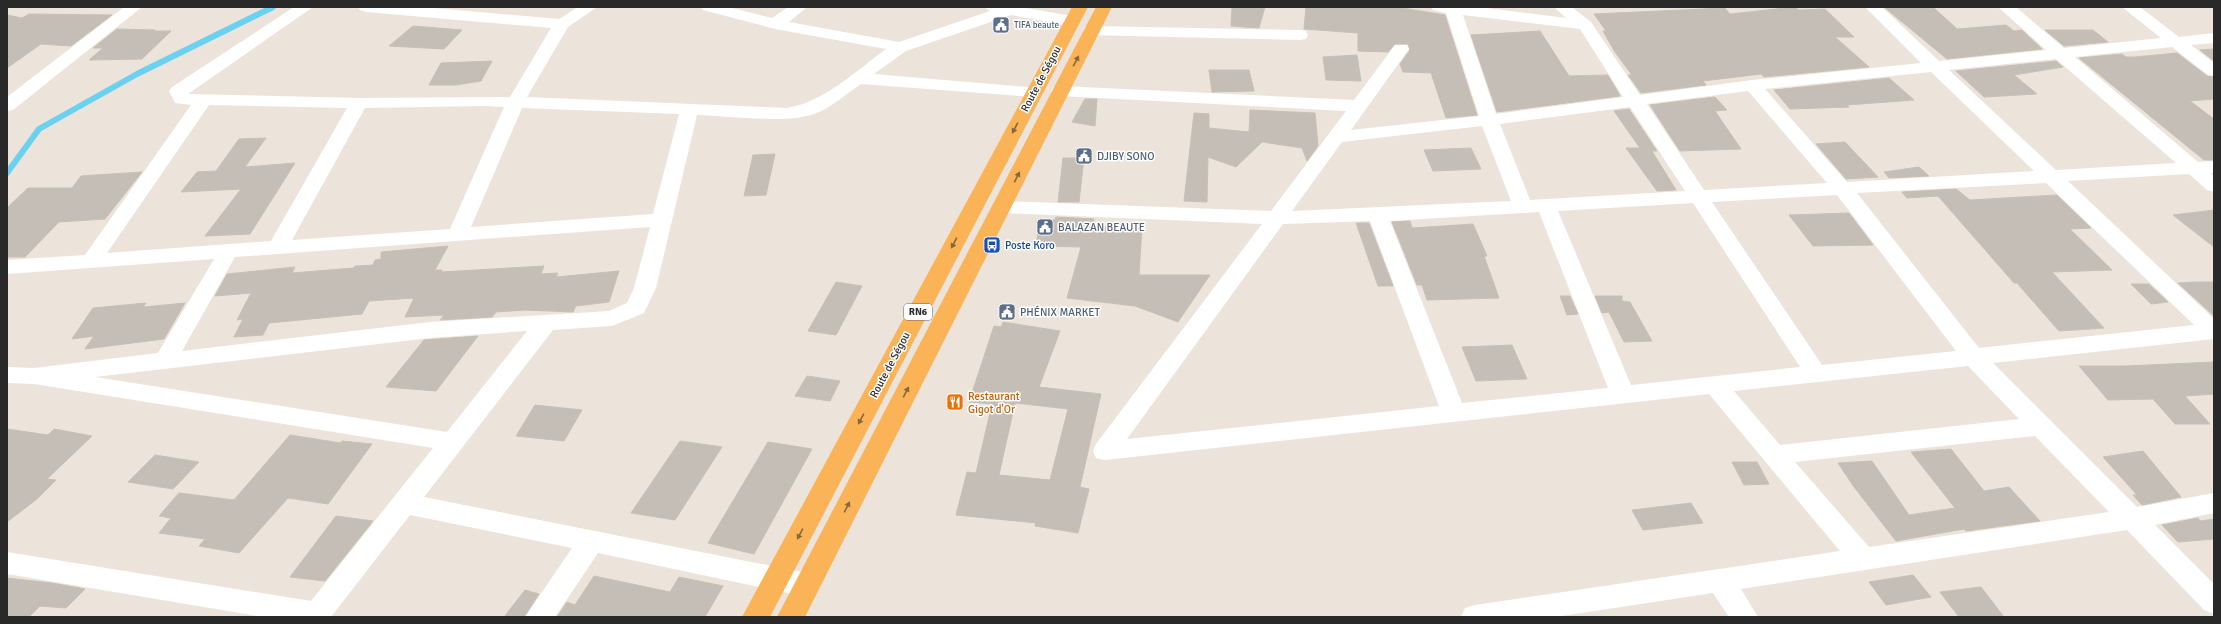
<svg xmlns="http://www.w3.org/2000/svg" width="2221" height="624" font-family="Signika,sans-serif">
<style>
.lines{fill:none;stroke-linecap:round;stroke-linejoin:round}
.stream{stroke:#6ad1f1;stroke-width:6}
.building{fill:#c4beb7;stroke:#c7c0b4;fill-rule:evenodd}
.minor{fill:#fff;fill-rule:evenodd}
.trunk{fill:#fab356;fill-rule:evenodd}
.oneway{fill:#87673d}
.labels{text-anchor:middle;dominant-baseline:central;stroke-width:3;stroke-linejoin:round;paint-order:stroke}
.far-service-label{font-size:9px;fill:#4e5e75;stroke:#fff;text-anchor:start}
.shield{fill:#fff;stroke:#696969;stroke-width:1}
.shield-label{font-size:10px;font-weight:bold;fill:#292929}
.street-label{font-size:11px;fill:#292929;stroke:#fff}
.service-label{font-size:11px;fill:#4e5e75;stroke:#fff;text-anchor:start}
.transit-label{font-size:11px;fill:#164399;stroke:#fff;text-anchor:start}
.food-label{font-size:11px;fill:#c56008;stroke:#fff;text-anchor:start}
</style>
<rect width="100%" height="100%" fill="#ece4db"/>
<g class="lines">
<!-- stream -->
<path class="stream" d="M7,173L39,129L137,74L273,7"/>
</g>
<!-- building -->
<g class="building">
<path d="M1232,7H1265L1259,28L1231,26Z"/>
<path d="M1306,7H1396L1445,15L1477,115L1446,118L1431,73L1403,72L1400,64L1410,50L1408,44H1395L1388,52L1358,51V33L1304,29Z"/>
<path d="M1794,7L1799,10L1825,9L1854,37H1835L1869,67L1764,77L1761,74L1703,81L1706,85L1641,93L1628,75H1632L1615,52L1603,31H1606L1594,14L1725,8L1730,14Z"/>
<path d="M1884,7H1933L1957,29L2006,25L2014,31L2022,30L2042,49L1947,59Z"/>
<path d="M29,14L112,15L71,46L41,44L7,68V15L22,18Z"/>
<path d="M413,26L462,30L444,49L389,46Z"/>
<path d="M117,29L155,30L153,31H171L142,59L89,60L103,48H93Z"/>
<path d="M2045,30H2093L2108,42L2064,46Z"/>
<path d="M1540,31L1569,76L1608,75L1620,96L1497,112L1471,35Z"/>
<path d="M2214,49V61L2200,50Z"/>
<path d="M2177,53L2207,76L2214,77V99L2190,101L2214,119V160H2204L2079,58L2122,54L2126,57H2135Z"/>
<path d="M1357,55L1361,81L1326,80L1323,57Z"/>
<path d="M492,61L481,81L456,85H429L441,63Z"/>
<path d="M2056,61L2063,67L2014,75L2037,94L1984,97L1956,71Z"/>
<path d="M1209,70H1249L1254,91L1212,92Z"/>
<path d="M1889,78L1914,100L1847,105L1849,107L1790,109L1774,90Z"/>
<path d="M1715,97L1727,110L1715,111L1741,149L1680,151L1650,105Z"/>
<path d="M1085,99H1097L1095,126L1072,122Z"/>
<path d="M1629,109L1657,151H1652L1676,190L1657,191L1626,148H1640L1614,111Z"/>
<path d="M1250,110L1315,113L1318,146L1307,161L1302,148L1262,142L1236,167L1208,157L1207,202L1184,201L1194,113L1209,114V128L1249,132Z"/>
<path d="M266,138L245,167L295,163L250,234L205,236L241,189L181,192L197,172L216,171L239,139Z"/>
<path d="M1845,142L1878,177L1846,179L1816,144Z"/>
<path d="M1471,148L1481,169L1433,171L1424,150Z"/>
<path d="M775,154L766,195L744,196L753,155Z"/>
<path d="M1063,158H1084L1079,202H1058Z"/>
<path d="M1919,167L1929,176L1889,178L1884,172Z"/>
<path d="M142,172L105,219L59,222L25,257H7V208L28,188H72L81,176Z"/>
<path d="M1956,189L1970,200L2057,195L2064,202L2091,228L2070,229L2112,270L2052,272L2104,328L2059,331L2017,283H2014L1938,196L1907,198L1902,192Z"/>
<path d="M2214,210V247L2173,215Z"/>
<path d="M1849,213L1873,245L1813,246L1789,215Z"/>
<path d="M1056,217L1094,219L1093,227L1142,228L1139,275H1210L1178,322L1135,306L1067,298L1081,247L1036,246L1040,219L1055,220Z"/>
<path d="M1410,221L1412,228L1473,224L1487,256H1484L1499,298L1427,300L1422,285H1417L1392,222Z"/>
<path d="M1356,223H1369L1393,286H1378Z"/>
<path d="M448,246L435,270H442L441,272L544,266L541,274L558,273L556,277L619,271L609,302L576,306L573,312L525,310L496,312L492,317L440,320L444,315L405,317L414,298L369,301L362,314L269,323L263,335L234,337L243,319L237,320L251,293L215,296L227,274L295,267L292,273L354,268L355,266L373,265L375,260L381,259V252Z"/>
<path d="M836,282L862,286L836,335L808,331Z"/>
<path d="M2195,282H2214V316L2178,283Z"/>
<path d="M2131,284H2149L2168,302L2151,304Z"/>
<path d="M1560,296H1570L1578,314L1567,315Z"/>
<path d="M1595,296H1622V301L1630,302L1652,341L1624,342L1609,312L1602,313Z"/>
<path d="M146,303L143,307L185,303L164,339L85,349L94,336L72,339L93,308Z"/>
<path d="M1003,322L1060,331L1039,387L1101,394L1080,487L1089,489L1078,533L1035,526L1036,523L956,515L967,472L976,473L992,404L969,402L994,326L1001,327ZM1015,403L1068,409L1050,480L999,475Z"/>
<path d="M478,336L436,391L386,387L424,340Z"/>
<path d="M1512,345L1527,379L1476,381L1462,347Z"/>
<path d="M2214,362V394L2185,396L2210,424H2175L2153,399L2108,400L2079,366H2126Z"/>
<path d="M807,376L840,381L830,401L795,396Z"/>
<path d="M535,405L582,410L564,441L516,436Z"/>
<path d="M7,429L48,435L54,429L92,436L47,479L56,480L37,499L7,522Z"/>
<path d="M290,435L341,443L342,441L372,444L328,504L288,498L239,553L199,546L205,539L159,533L171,518L159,516L179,493L234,500Z"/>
<path d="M680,441L722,447L675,520L631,513Z"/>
<path d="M768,442L812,449L754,554L708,543Z"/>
<path d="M1951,449L1984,491L2009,487L2040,521L1966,531L1964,529L1896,541L1854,487L1838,463L1872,461L1909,515L1955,508L1911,452Z"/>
<path d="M2143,451L2181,497L2142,505L2133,495H2137L2103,457Z"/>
<path d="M155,455L199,462L173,489L128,482Z"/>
<path d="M1732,462H1757L1769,484L1744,485Z"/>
<path d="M1691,503L1703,523L1643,530L1632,510Z"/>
<path d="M336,516L373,521L325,581L290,577Z"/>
<path d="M2198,518L2200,521L2214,519V539L2178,542L2162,525Z"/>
<path d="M1913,575L1931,597L1886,605L1869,582Z"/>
<path d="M594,576L670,592L679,577L723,586L705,617H557L567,602L575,605Z"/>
<path d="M7,578L52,583L85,589L66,608L40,606L29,617H7Z"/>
<path d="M1981,587L2004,617H1959L1940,592Z"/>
<path d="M525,590L539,594L524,617H504Z"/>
</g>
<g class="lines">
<!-- minor -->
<g class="minor">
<path d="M124,7H142L13,110L7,111V97Z"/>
<path d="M294,7H313L188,94L359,98L510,97L551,28L366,12L360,10L358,7H422L559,19L578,7H597L568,27L527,97L787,108C824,102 856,71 886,49L775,29L703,10L701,7H728L772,18L788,7H807L789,22L899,42L990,11L984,7H1020L1072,16L1078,18L1080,21L1078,24L1072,26L1011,15L906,51L874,74L1040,88L1043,92L1040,96L1034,97L861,84C846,94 831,108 814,114C785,124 729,116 697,115L656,288L644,313L612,326L553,330L424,497L807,573L817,577L821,585L817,593L807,597L598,553L555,617H525L572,548L410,515L331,617H263L7,574V552L311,601L433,448L34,384L7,383V367L34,368L158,353L214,259L7,274V260L85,255L191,105L175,103L169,91L172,87ZM209,105L347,108L271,241L107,253ZM485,106L504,107L450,229L292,240L365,108ZM522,108L679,114L653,214L471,227ZM650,227L634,288L627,303L609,311L430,322L182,351L235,257ZM527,331L447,432L95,377L430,338Z"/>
<path d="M1431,7H1478L1566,18L1554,7H1572L1591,22L1640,95L1752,80L1921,63L1865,7H1882L1939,61L2046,50L1998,7H2016L2064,48L2161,38L2122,7H2140L2179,37L2214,33V43L2191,45L2214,63V76L2208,75L2172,47L2075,57L2198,162L2214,161V173H2210L2214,176V192L2207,190L2189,174L2068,181L2214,319V339L1993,363L2137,507L2214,493V513L2155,525L2214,584V614L2204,610L2127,530L1741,589L1758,617H1729L1713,593L1555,617H1461L1465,608L1475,605L1840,551L1709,394L1105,460L1096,458L1093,451L1096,444L1262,224L1002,213L995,211L992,207L995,203L1002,201L1271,211L1346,111L1060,96L1054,95L1051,91L1054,87L1060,86L1354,100L1395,45H1407L1409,49L1351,130L1479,116L1446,13L1433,10ZM1463,15L1580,29L1623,97L1496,114ZM2056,59L2176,163L2056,170L1949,70ZM1931,72L2034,171L1847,182L1765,89ZM1748,91L1827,183L1704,190L1647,104ZM1630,107L1685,191L1530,200L1500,124ZM1482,126L1511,201L1292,211L1342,142ZM2046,183L2194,325L1979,348L1857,193ZM1837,195L1956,351L1822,365L1712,202ZM1693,203L1800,367L1631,385L1558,211ZM1539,212L1608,388L1462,403L1390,221ZM1370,221L1439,406L1127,439L1283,224ZM1968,366L2019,419L1780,445L1734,391ZM2035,436L2109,512L1869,547L1795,462Z"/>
<path d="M1091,26L1300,30L1306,31L1308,35L1306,39L1300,40L1085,35L1083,31L1085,27Z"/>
</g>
<!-- trunk -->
<g class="trunk">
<path d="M1072,7H1088L770,617H742Z"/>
<path d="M1096,7H1112L805,617H777Z"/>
</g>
</g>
<!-- one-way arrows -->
<defs><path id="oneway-solid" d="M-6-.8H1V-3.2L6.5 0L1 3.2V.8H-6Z"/></defs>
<g class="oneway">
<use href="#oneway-solid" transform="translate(1076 61) rotate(-62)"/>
<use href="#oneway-solid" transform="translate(1015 128) rotate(118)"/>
<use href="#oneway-solid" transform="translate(1017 177) rotate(-63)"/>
<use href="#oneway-solid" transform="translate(954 243) rotate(118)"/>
<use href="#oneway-solid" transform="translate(906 392) rotate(-63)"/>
<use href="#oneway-solid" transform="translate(861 419) rotate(118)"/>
<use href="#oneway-solid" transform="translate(847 507) rotate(-63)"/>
<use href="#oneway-solid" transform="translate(800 534) rotate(118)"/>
</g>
<!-- icons -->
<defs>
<g id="civic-square" transform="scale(0.9)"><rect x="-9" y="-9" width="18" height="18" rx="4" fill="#5c6f8a" stroke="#fff"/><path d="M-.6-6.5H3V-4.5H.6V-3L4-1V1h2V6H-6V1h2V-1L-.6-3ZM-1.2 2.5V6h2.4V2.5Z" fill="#fff"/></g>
<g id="bus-square" transform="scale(0.9)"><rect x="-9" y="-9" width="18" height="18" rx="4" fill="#1a4fb4" stroke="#fff"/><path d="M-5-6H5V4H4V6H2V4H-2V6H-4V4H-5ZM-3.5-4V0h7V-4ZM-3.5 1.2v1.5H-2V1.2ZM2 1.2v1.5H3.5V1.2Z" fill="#fff"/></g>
<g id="restaurant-square" transform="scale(0.9)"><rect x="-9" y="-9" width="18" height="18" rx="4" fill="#e8710a" stroke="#fff"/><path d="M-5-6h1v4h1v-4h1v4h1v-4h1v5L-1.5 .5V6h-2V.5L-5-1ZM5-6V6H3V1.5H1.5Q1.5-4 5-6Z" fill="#fff"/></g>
</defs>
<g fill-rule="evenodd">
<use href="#civic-square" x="1001" y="25"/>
<use href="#civic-square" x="1084" y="156"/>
<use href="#civic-square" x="1045" y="227"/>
<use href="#bus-square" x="992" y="245"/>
<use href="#civic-square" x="1007" y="312"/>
<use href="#restaurant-square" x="955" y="402"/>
</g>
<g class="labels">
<!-- far-service labels -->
<g class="far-service-label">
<text x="1014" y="25">TIFA beaute</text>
</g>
<!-- shield labels -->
<rect class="shield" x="904" y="304" width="28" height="16" rx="3"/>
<g class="shield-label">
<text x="918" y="312">RN6</text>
</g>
<!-- street labels -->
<g class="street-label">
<text transform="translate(1041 79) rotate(-62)">Route de Ségou</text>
<text transform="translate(890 365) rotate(-62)">Route de Ségou</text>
</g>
<!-- service labels -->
<g class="service-label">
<text x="1097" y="156">DJIBY SONO</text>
<text x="1058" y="227">BALAZAN BEAUTE</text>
<text x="1020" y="312">PHÉNIX MARKET</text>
</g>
<!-- transit labels -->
<g class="transit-label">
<text x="1005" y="245">Poste Koro</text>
</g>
<!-- food labels -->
<g class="food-label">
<text x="968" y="396">Restaurant<tspan x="968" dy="13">Gigot d'Or</tspan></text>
</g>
</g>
<!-- border -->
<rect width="2221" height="624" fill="none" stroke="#292929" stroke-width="16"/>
</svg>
